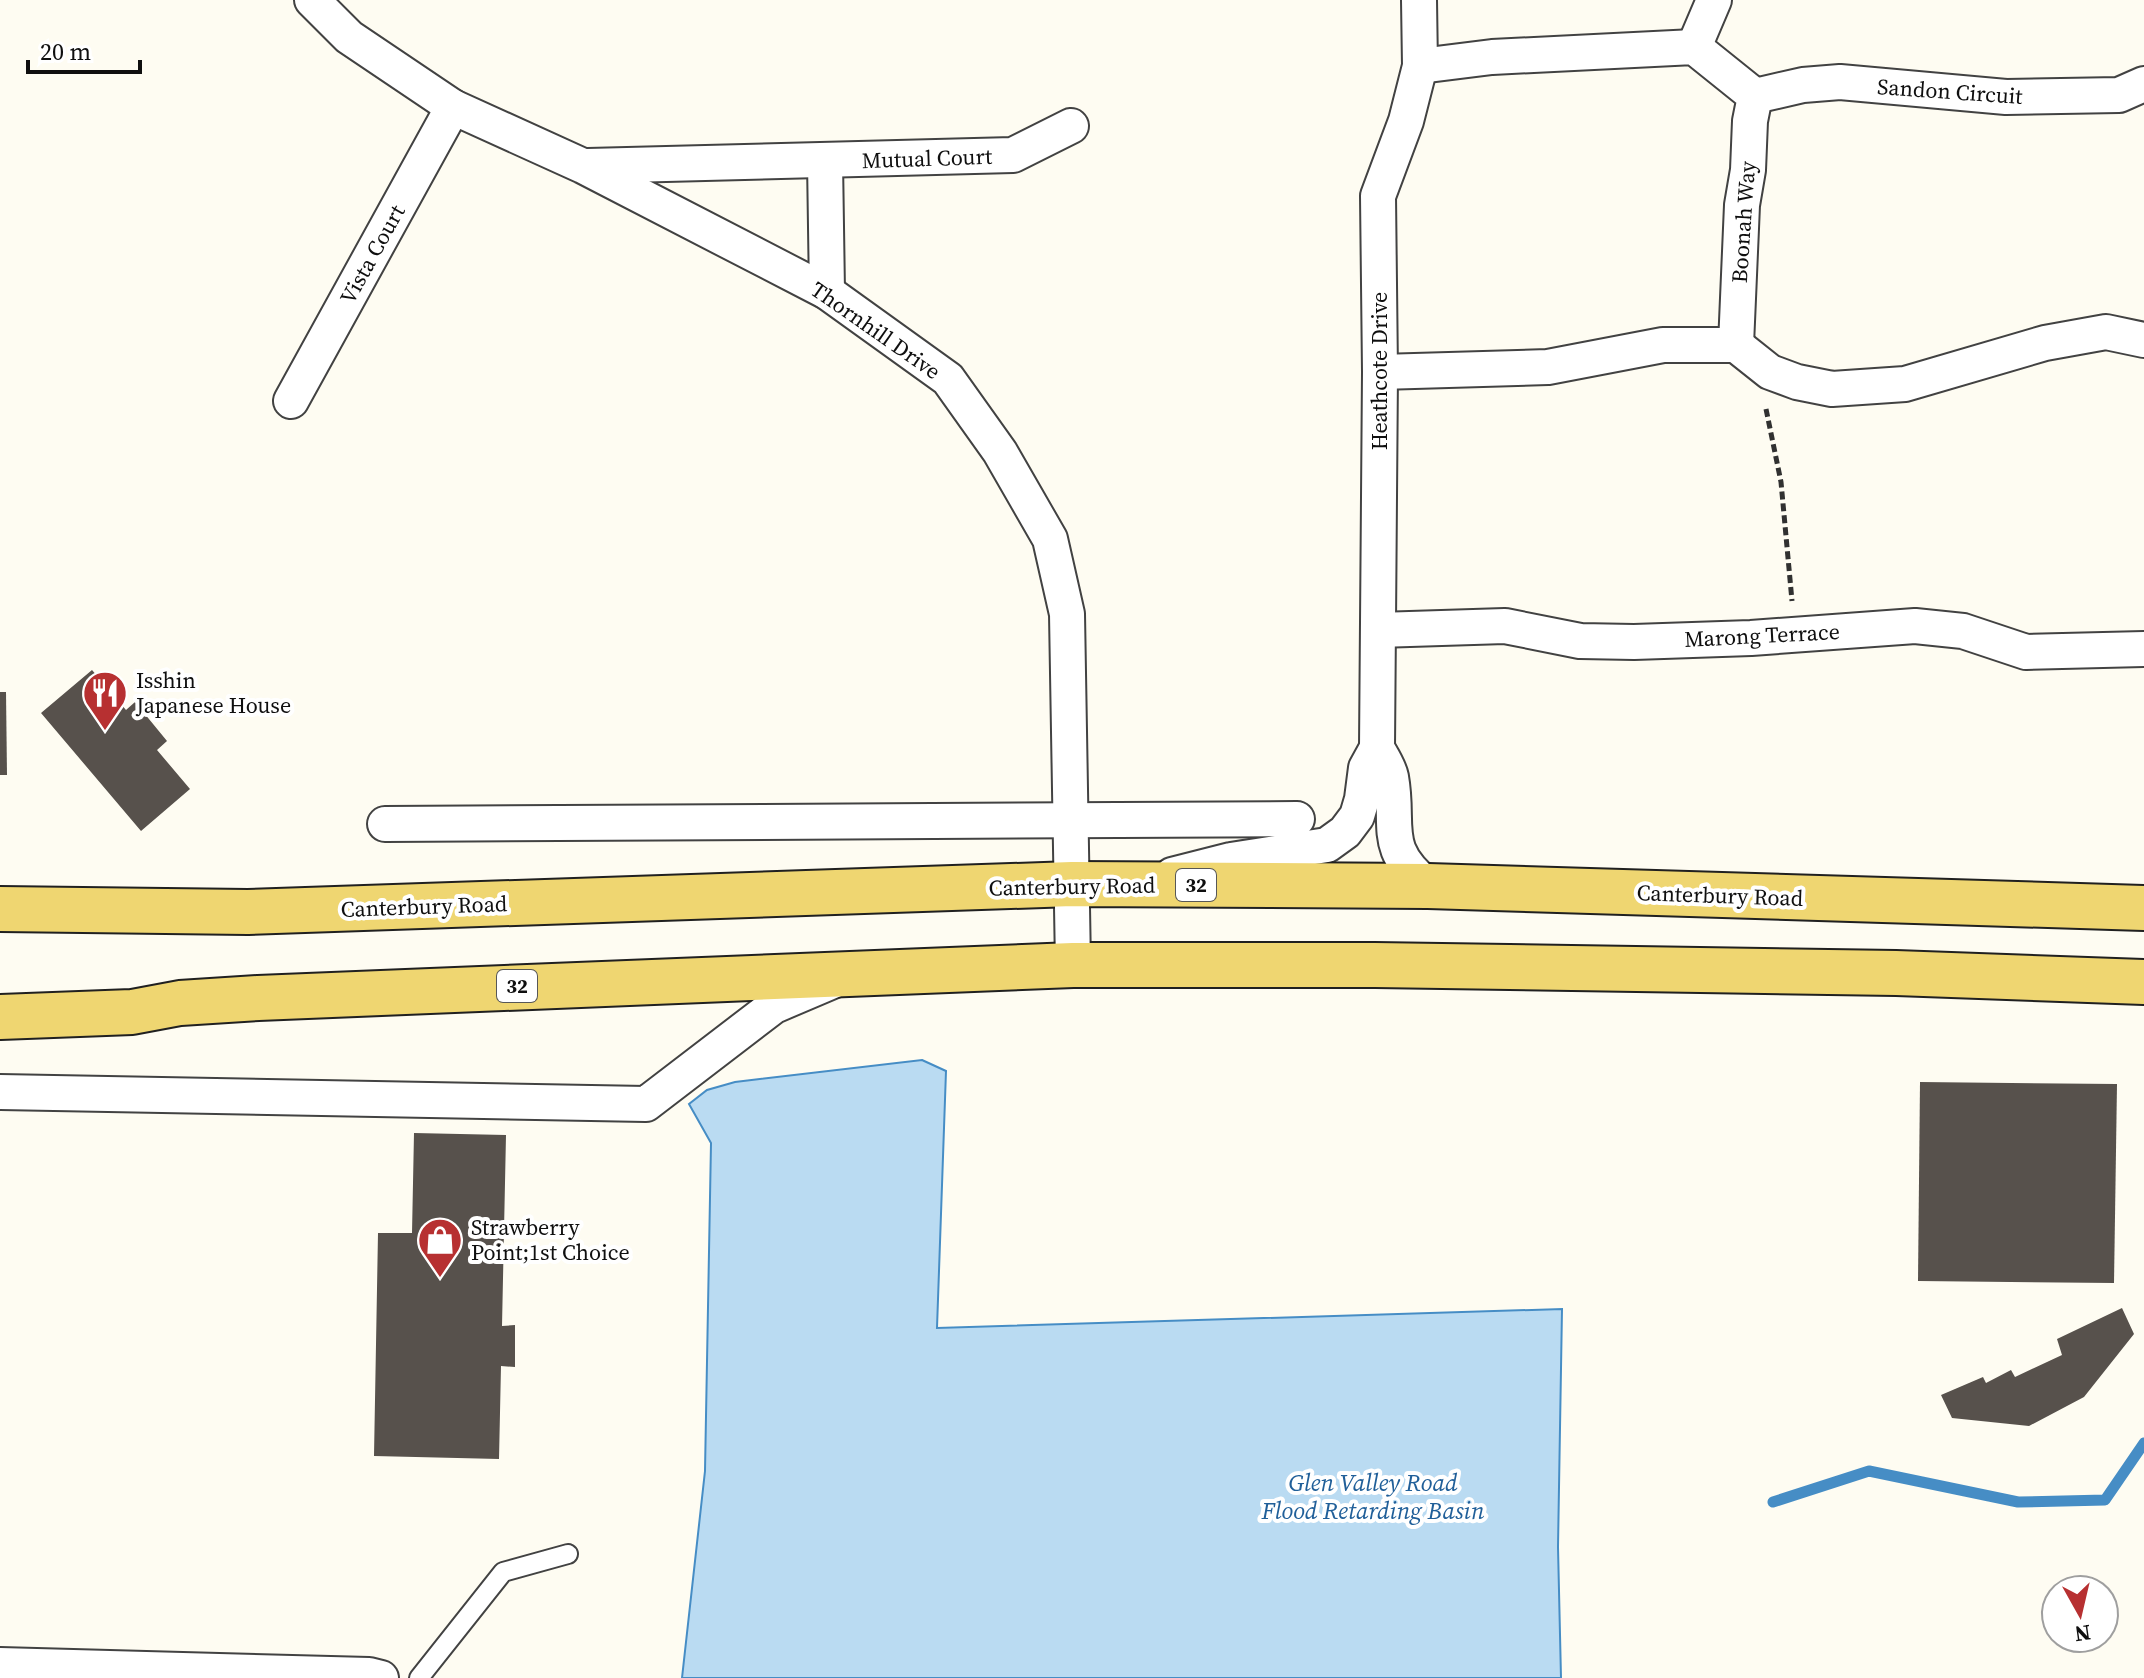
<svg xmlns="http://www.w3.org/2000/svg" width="2144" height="1678" font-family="'Source Serif 4',serif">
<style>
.water{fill:#badbf2;stroke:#468dc5;stroke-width:2}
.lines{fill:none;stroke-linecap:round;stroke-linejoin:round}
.stream{stroke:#468dc5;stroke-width:11}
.building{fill:#57514c}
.service-casing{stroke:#424242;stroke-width:22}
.minor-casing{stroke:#424242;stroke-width:38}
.primary-casing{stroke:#202020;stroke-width:48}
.path{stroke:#313131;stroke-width:5;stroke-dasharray:8 4;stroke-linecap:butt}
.service{stroke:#fff;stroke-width:18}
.minor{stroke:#fff;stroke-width:34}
.primary{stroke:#efd671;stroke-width:44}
.labels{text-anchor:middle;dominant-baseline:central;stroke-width:8;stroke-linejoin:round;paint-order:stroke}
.shield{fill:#fff;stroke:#575757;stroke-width:2}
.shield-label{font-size:20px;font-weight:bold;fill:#0f0f0f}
.street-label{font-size:22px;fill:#0f0f0f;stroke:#fff}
.poi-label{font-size:22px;fill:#0f0f0f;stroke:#fff;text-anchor:start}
.water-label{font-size:24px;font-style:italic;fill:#205f99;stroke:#fff}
</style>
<rect width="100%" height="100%" fill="#fefcf2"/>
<!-- water -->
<path class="water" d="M922,1060L946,1071L937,1328L1562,1309L1558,1547L1561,1678H682L705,1471L711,1143L689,1104L707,1090L735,1082Z"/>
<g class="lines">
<!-- stream -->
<path class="stream" d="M1773,1502L1869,1471L2018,1502L2105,1500L2144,1443"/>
</g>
<!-- building -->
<g class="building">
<path d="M92,670L126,710L135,702L167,741L157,750L190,789L141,831L41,713Z"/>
<path d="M0,692H6L7,775H0Z"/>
<path d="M1920,1082L2117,1084L2114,1283L1918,1281Z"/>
<path d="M414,1133L506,1135L502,1326L515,1325V1367L501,1366L499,1459L374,1456L378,1233H412Z"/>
<path d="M2122,1308L2134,1334L2084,1397L2029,1426L1952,1418L1941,1395L1983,1377L1986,1383L2011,1370L2015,1377L2062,1355L2057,1339Z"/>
</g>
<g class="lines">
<!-- service casing -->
<g class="service-casing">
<path id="service" d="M419,1678L503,1572L568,1554"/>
</g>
<!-- minor casing -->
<g class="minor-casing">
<g id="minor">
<path d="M312,0L349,37L453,107L583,166L827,292L948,379L1000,452L1050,539L1067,614L1073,965"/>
<path d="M1419,0L1420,66L1406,121L1378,196L1380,372L1377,748C1382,757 1389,767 1391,777C1400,827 1380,847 1428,886"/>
<path d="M1694,47L1714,0"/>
<path d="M1755,96L1803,85L1840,82L2006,97L2119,95L2144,84"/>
<path d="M825,161L827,292"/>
<path d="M588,166L1013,155L1071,126"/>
<path d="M1736,345L1770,372L1797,382L1832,389L1905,384L2045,343L2106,332L2144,340"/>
<path d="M1380,372L1548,367L1663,345H1736L1742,205L1748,170L1750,121L1755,96L1694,47L1492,57L1420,66"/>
<path d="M291,401L453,107"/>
<path d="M1378,630L1505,626L1580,641L1634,642L1751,638L1915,626L1963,631L2026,652L2144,649"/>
<path d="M385,824L1297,819"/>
<path d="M1172,875L1231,860L1327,845L1345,832L1357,816L1362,799L1366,768L1377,748"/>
<path d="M0,1092L646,1104L774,1006L835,980"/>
<path d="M0,1665L369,1675L381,1678"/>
</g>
</g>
<!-- primary casing -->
<g class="primary-casing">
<g id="primary">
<path d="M0,909L248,912L1072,884L1428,886L2144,908"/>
<path d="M0,1017L132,1012L180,1003L258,998L1073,965H1375L1896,973L2144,982"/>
</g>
</g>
<!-- path -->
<path class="path" d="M1766,409L1781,482L1792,601"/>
<!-- service -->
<use href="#service" class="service"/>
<!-- minor -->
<use href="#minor" class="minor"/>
<!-- primary -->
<use href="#primary" class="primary"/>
</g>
<!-- icons -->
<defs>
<g id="restaurant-pin" transform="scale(2.3)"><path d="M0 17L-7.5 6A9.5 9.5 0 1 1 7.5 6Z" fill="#b73031" stroke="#fff"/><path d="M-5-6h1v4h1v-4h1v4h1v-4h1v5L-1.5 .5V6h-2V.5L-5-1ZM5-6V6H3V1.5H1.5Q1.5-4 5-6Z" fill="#fff"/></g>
<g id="shop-pin" transform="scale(2.3)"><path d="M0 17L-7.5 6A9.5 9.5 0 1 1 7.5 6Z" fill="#b73031" stroke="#fff"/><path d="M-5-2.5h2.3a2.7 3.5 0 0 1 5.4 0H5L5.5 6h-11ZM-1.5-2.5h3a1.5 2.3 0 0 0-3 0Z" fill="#fff"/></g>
</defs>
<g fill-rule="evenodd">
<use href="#restaurant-pin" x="105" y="693"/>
<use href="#shop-pin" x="440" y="1240"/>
</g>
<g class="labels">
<!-- shield labels -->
<g class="shield">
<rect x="1176" y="869" width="40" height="32" rx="6"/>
<rect x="497" y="970" width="40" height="32" rx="6"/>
</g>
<g class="shield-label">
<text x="1196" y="885">32</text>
<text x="517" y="986">32</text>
</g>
<!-- street labels -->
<g class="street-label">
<text transform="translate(1950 91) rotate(4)">Sandon Circuit</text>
<text transform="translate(927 158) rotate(-2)">Mutual Court</text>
<text transform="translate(1743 222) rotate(-86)">Boonah Way</text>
<text transform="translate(372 254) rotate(-61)">Vista Court</text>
<text transform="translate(876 330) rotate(35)">Thornhill Drive</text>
<text transform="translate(1379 371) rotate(-90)">Heathcote Drive</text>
<text transform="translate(1762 635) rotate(-3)">Marong Terrace</text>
<text transform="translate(1072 886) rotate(-1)">Canterbury Road</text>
<text transform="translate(1720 895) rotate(2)">Canterbury Road</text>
<text transform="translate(424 906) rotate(-2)">Canterbury Road</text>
</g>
<!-- poi labels -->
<g class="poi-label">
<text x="136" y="680">Isshin<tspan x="136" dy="25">Japanese House</tspan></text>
<text x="471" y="1227">Strawberry<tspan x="471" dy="25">Point;1st Choice</tspan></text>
</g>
<!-- water labels -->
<g class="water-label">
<text x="1373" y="1482">Glen Valley Road<tspan x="1373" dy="28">Flood Retarding Basin</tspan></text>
</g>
</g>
<!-- north arrow -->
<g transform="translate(2080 1614) rotate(172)"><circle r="38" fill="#ffffff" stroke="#9f9f9f" stroke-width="2"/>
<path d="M0-6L14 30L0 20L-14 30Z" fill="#b73031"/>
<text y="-12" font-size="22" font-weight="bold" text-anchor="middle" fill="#0f0f0f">N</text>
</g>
<!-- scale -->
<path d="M28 60v12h112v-12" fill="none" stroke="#0f0f0f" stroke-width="4"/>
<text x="40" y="60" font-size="24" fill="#0f0f0f" stroke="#ffffff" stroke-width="6" paint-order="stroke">20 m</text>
</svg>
